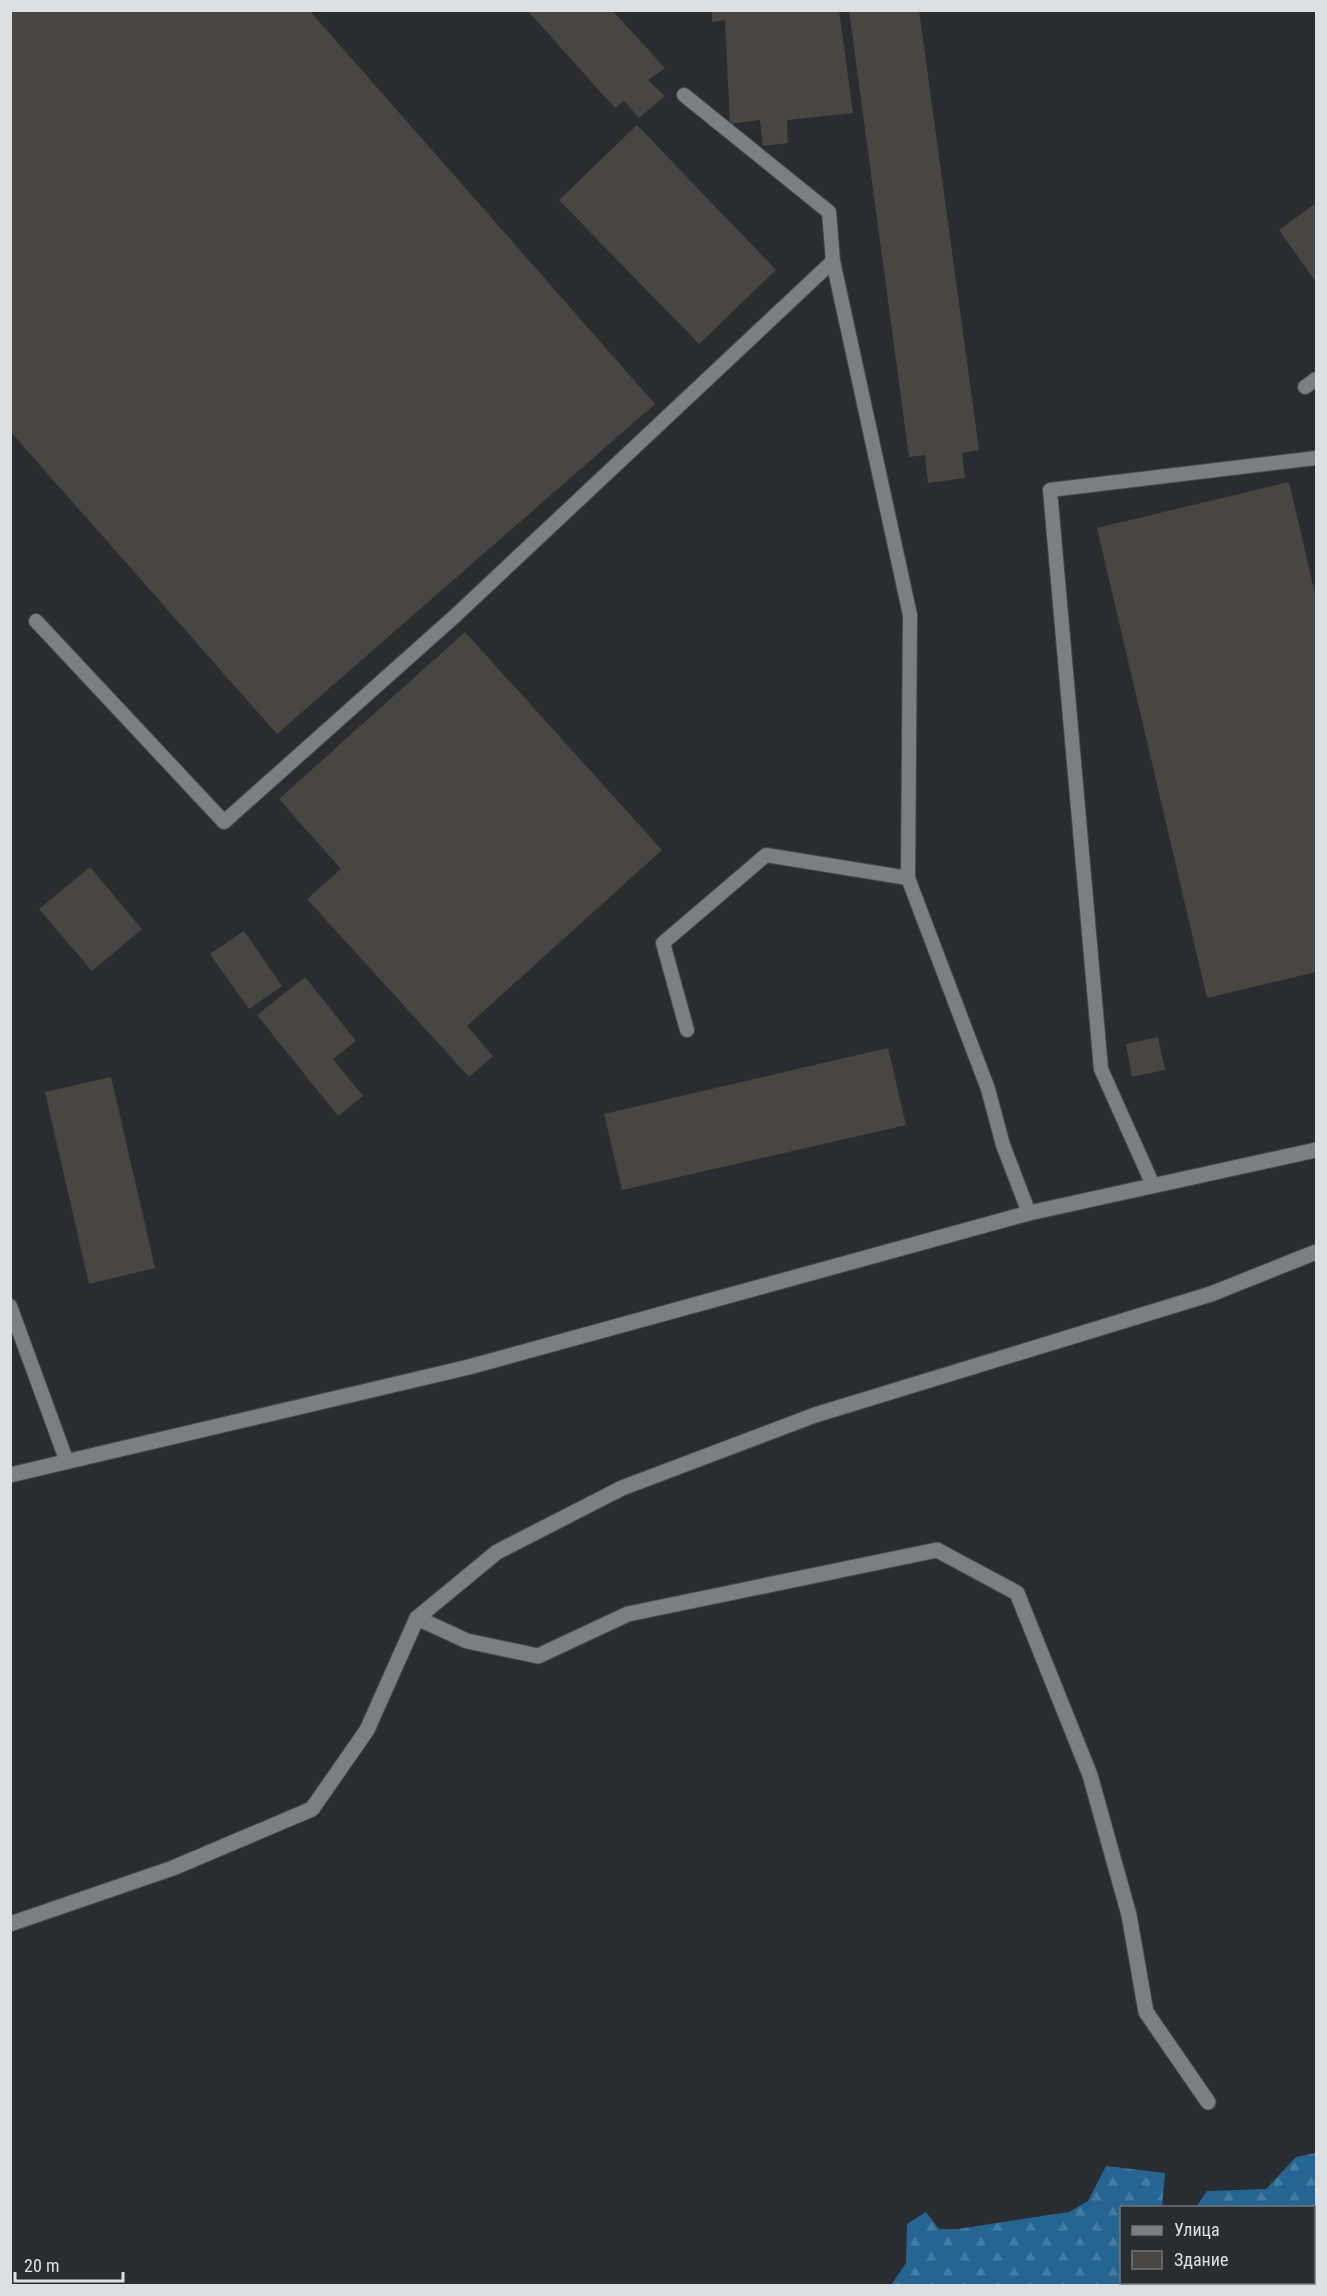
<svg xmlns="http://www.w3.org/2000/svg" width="1327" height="2296" font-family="'Roboto Condensed',sans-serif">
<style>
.forest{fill:url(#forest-firs)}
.building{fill:#494641}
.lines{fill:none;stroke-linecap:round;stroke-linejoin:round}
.lane-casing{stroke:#464a4e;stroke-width:16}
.street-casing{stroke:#464a4e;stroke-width:17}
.lane{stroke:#7a7f84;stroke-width:14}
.street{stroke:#7a7f84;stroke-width:15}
</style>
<defs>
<pattern id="forest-firs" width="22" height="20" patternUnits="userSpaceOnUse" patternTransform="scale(1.5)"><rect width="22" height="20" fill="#266592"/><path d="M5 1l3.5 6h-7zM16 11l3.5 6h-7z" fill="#457ba1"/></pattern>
</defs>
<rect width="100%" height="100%" fill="#292d31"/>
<!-- forest -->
<g class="forest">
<path d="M1316,2153V2280L1314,2282V2208L1196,2207L1207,2191L1266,2189L1296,2157Z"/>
<path d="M1106,2166L1165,2173L1162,2207L1122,2208V2282L1155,2283V2285H891L906,2263L907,2224L926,2212L939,2229H958L1069,2212L1088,2201Z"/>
</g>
<!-- building -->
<g class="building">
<path d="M10,10H309L655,404L277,734L10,431Z"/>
<path d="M527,10H612L665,68L648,80L665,96L639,118L624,101L615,108Z"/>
<path d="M712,10H839L853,113L787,120L788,143L763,146L760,120L730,124L725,20L712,22Z"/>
<path d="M849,10H919L979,450L962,453L965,478L928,483L925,455L909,457Z"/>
<path d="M637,125L776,270L699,344L559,200Z"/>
<path d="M1316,203V282L1279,230Z"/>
<path d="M1289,482L1316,598V972L1207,998L1097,528Z"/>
<path d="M465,632L662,850L467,1026L493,1056L469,1077L307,899L341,869L279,799Z"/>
<path d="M90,867L142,929L92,971L39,909Z"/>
<path d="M244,931L282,986L249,1009L210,954Z"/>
<path d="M305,977L356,1041L333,1059L363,1096L338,1116L257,1015Z"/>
<path d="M1158,1037L1165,1070L1132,1077L1126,1044Z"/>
<path d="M888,1048L906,1125L622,1190L604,1114Z"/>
<path d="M111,1077L155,1268L89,1284L45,1092Z"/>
</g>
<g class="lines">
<!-- lane casing -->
<g class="lane-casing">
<g id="lane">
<path d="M684,95L829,212L833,261L910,615L908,878"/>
<path d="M1305,387L1316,379"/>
<path d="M36,621L224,822L455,616L833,261"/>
<path d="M687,1030L663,943L766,855L908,878L988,1089L1003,1145L1029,1213"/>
<path d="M1153,1185L1101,1069L1050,490L1316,458"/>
<path d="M10,1306L67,1462"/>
</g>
</g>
<!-- street casing -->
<g class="street-casing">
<g id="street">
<path d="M10,1475L469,1367L1029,1213L1316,1150"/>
<path d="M417,1618L467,1641L538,1656L628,1614L937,1550L1017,1593L1090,1775L1129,1915L1146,2012L1208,2102"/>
<path d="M10,1924L173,1868L312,1809L367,1730L417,1618L497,1552L622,1488L815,1415L1211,1294L1316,1252"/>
</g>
</g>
<!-- lane -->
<use href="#lane" class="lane"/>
<!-- street -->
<use href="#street" class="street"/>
</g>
<!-- border -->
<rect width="1327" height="2296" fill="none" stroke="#dde0e3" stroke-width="24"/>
<!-- legend -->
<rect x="1120" y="2206" width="195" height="78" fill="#292d31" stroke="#717578" stroke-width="1.5"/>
<rect x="1132" y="2226" width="30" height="9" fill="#7a7f84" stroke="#717578" stroke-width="1.5"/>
<text x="1174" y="2236" font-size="18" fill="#dde0e3">Улица</text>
<rect x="1132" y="2251" width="30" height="18" fill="#494641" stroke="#717578" stroke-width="1.5"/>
<text x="1174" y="2266" font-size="18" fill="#dde0e3">Здание</text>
<!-- scale -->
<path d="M15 2272v9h108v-9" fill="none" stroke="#dde0e3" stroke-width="3"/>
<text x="24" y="2272" font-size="18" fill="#dde0e3" stroke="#292d31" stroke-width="4.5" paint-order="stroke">20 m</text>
</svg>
